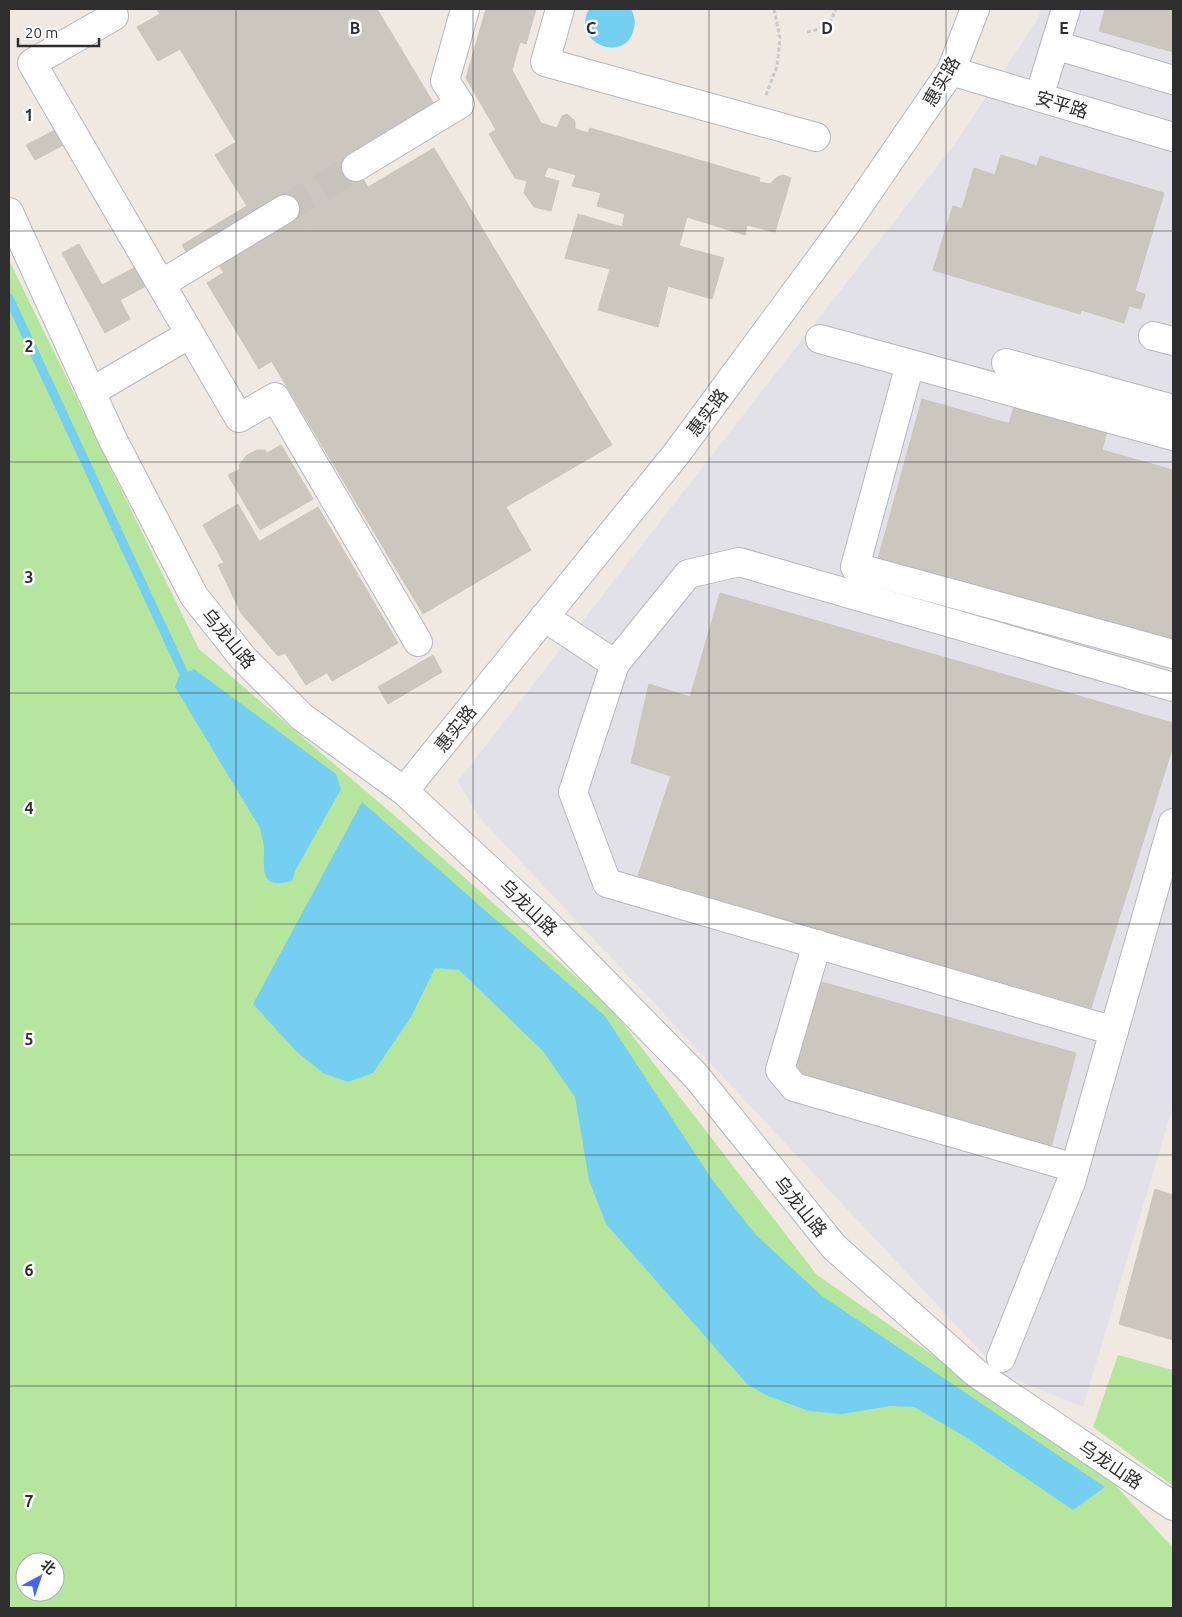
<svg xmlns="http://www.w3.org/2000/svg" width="1182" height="1617" font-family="Ubuntu,'Noto Sans SC',sans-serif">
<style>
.industrial{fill:#e3e1e8}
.green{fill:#b6e59e;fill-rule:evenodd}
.water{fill:#75cff0}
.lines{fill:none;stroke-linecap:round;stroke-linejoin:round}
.stream{stroke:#75cff0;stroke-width:9}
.building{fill:#cbc7bf;stroke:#cbc5ba}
.minor-tunnel{stroke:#c8c4bd;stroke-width:28;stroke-dasharray:28 14;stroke-linecap:butt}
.minor-casing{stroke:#b4b7c1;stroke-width:30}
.path{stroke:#c9c9c9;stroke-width:3;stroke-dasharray:4 2.5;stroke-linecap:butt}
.minor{stroke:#fff;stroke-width:28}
.grid{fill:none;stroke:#2e2e2e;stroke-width:1;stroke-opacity:0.55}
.labels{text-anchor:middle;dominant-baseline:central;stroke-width:5;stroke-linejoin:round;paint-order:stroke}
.street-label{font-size:18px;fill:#2e2e2e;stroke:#fff}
.grid-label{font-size:16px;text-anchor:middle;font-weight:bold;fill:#2e2e2e;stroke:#fff;stroke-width:5;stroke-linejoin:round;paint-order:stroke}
</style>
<rect width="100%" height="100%" fill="#efe9e1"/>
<!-- industrial -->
<path class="industrial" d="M1041,9H1173V1106L1083,1407L1002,1374L479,817L458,781L957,141L1038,18Z"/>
<!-- green -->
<g class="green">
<path d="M9,260L199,649L402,822L611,1008L817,1275L1104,1473L1173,1548V1608H9ZM25,1562H55V1592H25Z"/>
<path d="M1118,1355L1173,1370V1486L1093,1427Z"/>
</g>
<!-- water -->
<g class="water">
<path d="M589,9H631C634,15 636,21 634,28C627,65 570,44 589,9Z"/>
<path d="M194,669L336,774L341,789L295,871L292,881C260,889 264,873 264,849C264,842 261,835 260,828L175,687L179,676Z"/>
<path d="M362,802L605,1016L713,1181L756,1235L822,1296L1105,1487L1073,1510L964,1436L914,1407L890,1406L842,1414L809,1411L768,1396L748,1385L606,1224L589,1180L575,1097L543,1051L459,970L435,968L411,1017L373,1073L348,1082L323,1073L297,1052L253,1004Z"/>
</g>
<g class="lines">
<!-- stream -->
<path class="stream" d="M9,298L184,674"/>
</g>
<!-- building -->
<g class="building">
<path d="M157,9H212L315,181L272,206L265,195L247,206L215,155L236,142L180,49L158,61L137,27L160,14Z"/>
<path d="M212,9H377L437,109L315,181Z"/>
<path d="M486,9H536L526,44L520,42L512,70L541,123L557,128L562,116L567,114L575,121V129L588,133L590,128L760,178L759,182L770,184L777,177L783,175L791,178L775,232L747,225L745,235L687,217L679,246L724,258L712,299L668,286L658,327L598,310L610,269L565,258L578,214L622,227L625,214L597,206L601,193L572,186L576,175L548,167L544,177L559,181L551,211L534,207L524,193L527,181L515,178L489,134L496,130L466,78Z"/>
<path d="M1105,9H1173V52L1099,31Z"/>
<path d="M61,127L69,142L35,160L26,145Z"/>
<path d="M434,148L612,445L506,507L531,550L423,614L220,275Z"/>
<path d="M1001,155L1037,166L1040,156L1164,193L1135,291L1145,294L1141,309L1129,306L1124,323L1081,310L1080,314L933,270L953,206L962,209L974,168L995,175Z"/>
<path d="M351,160L368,187L297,229L281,202Z"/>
<path d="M265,195L272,206L189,256L182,245Z"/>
<path d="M291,218L297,229L224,273L217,262Z"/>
<path d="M79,244L102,285L136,267L146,286L120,300L130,319L105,333L62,253Z"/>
<path d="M220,275L272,361L259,369L207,283Z"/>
<path d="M922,399L1173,470V642L878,559Z"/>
<path d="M1016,399L1109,425L1102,450L1009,424Z"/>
<path d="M281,445L313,499L260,530L228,475L240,469L239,465L247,455L257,450H265L267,453Z"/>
<path d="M238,504L259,541L253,545L328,672L306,685L285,653L278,656L241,613L218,565L224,563L203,525Z"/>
<path d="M318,507L398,643L332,681L253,545Z"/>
<path d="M720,593L1173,723V746L1091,1008L638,876L671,776L631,763L649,684L690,697Z"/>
<path d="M433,655L442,672L388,704L378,687Z"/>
<path d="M818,981L1076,1053L1050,1151L792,1075Z"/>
<path d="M1155,1189L1173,1195V1340L1119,1324Z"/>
</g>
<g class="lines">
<!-- minor-tunnel -->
<path class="minor-tunnel" d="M285,209L356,167"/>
<!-- minor casing -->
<g class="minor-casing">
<g id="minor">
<path d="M560,9L545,62L816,137"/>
<path d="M1055,45L1173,80"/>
<path d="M951,71L1173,137"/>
<path d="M1039,97L1066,9"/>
<path d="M356,167L460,104L445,81L465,9"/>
<path d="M9,212L113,440L194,596L243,658L302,717L404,791L540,917L696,1076L834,1247L976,1373L1173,1506"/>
<path d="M161,284L285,209"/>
<path d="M190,334L239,418L275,397L418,642"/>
<path d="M1153,336L1173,341"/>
<path d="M820,339L1173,436"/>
<path d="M1006,363L1173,409"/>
<path d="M910,364L855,567L1173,654"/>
<path d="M91,392L190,334L32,63L114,16"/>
<path d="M544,617L615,664L688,574L739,562L1173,687"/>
<path d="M615,664L573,792L607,883L1114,1031"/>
<path d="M404,791L677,453L848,221L951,71L975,9"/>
<path d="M817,944L780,1070L794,1087L1075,1168"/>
<path d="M1001,1358L1071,1182L1173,823"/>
</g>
</g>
<!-- path -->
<g class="path">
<path d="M807,32L828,27L836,9"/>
<path d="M766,95L777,66L780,38L774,9"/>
</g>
<!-- minor -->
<use href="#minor" class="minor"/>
</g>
<!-- grid -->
<path class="grid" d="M236,9V1608M473,9V1608M709,9V1608M946,9V1608M9,231H1173M9,462H1173M9,693H1173M9,924H1173M9,1155H1173M9,1386H1173"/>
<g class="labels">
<!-- street labels -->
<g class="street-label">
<text transform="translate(941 81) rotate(-60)">惠实路</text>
<text transform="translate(1062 104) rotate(17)">安平路</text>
<text transform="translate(707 412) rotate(-53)">惠实路</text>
<text transform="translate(229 638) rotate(50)">乌龙山路</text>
<text transform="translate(455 728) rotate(-51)">惠实路</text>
<text transform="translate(529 907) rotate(44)">乌龙山路</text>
<text transform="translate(801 1206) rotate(51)">乌龙山路</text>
<text transform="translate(1111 1464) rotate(34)">乌龙山路</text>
</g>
</g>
<g class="grid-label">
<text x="355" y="34">B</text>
<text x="591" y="34">C</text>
<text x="827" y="34">D</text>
<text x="1064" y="34">E</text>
<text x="29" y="121">1</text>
<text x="29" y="352">2</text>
<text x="29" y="583">3</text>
<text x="29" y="814">4</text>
<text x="29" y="1045">5</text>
<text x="29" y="1276">6</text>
<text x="29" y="1507">7</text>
</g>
<!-- border -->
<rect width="1182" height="1617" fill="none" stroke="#2e2e2e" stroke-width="20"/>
<!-- north arrow -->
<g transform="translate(40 1577) rotate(40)"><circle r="24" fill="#ffffff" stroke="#ababab"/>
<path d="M0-4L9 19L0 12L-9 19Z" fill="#4264fb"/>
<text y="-8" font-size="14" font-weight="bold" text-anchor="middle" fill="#2e2e2e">北</text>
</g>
<!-- scale -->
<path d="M18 38v8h81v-8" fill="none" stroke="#2e2e2e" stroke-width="2.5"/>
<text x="25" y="38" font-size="15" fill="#2e2e2e" stroke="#ffffff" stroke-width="4" paint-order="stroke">20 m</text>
</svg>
